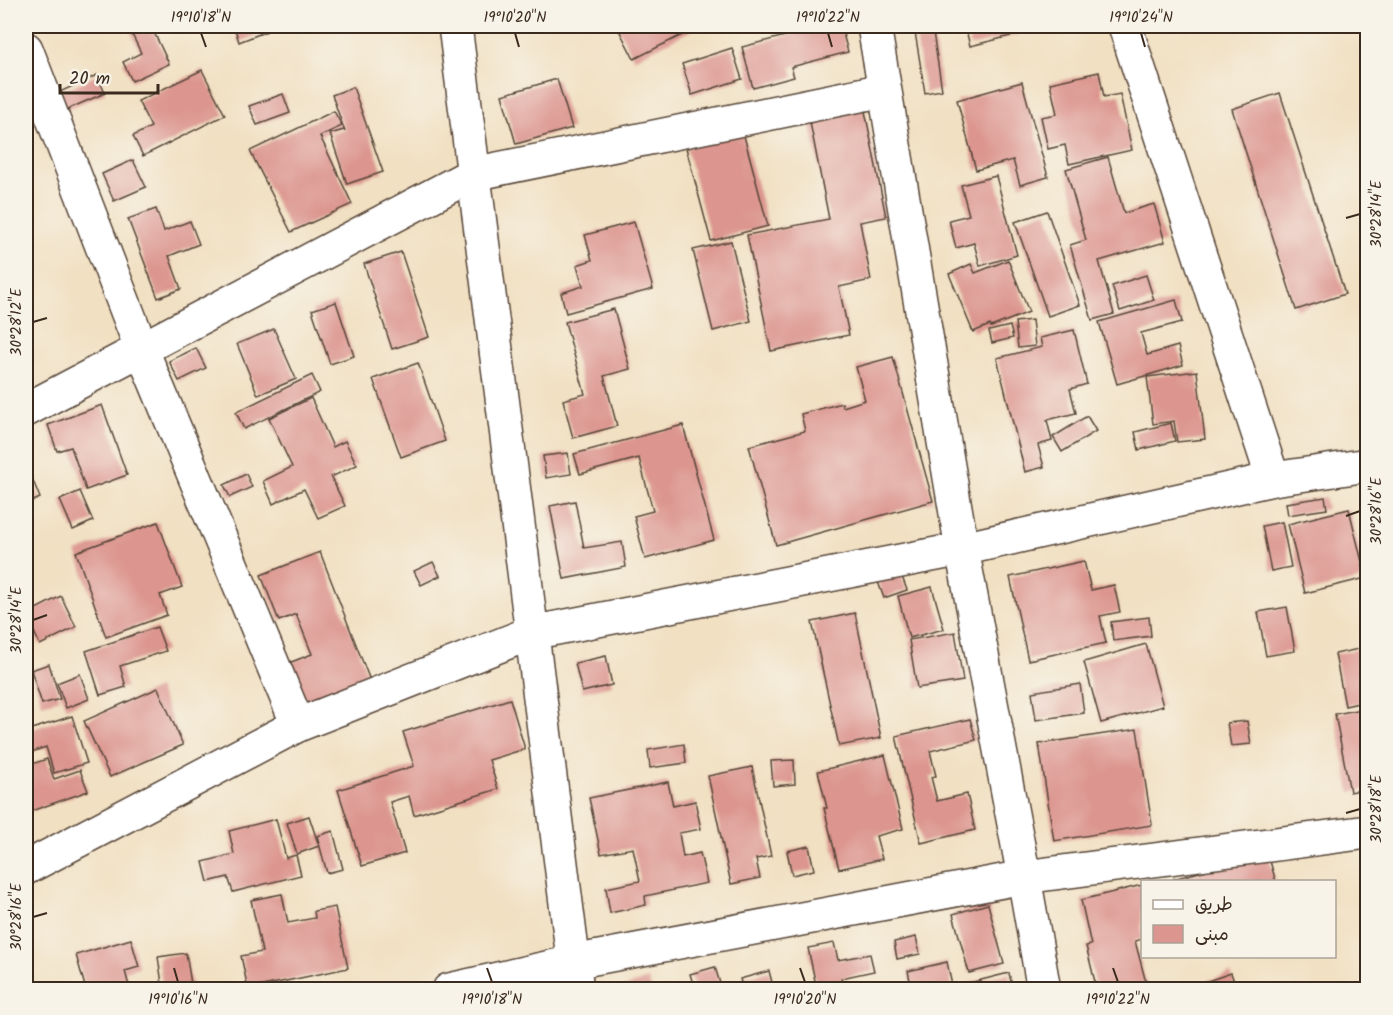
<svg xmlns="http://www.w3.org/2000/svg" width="1393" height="1015" font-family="Kalam,'Playpen Sans Arabic',sans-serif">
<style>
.building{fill:#dc958f}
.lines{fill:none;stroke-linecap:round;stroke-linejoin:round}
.minor-casing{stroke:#564537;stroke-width:36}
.minor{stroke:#fff;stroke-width:33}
.ticks{fill:none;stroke:#3b2a1e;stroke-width:2}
.neatline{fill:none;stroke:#3b2a1e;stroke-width:2}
.ticks-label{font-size:15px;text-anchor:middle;fill:#3b2a1e}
</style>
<rect width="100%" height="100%" fill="#f7f3e8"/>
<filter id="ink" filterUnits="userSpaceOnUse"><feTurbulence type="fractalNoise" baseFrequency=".0167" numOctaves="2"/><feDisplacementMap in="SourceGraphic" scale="12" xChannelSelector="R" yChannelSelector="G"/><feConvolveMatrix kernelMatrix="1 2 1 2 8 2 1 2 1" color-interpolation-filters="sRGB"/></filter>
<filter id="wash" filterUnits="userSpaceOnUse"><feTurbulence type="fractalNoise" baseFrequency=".008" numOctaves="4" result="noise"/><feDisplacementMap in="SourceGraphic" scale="24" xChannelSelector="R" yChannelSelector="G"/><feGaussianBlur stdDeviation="1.35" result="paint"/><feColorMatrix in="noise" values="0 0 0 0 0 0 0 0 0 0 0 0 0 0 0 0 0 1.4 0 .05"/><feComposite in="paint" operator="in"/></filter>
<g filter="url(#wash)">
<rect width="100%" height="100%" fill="#f1e0c2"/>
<g id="blocks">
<!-- building -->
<g class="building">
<path d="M128,26H151L169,64L132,81L123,62L141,53Z"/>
<path d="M234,26H265L267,31L239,42Z"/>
<path d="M617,26H700L634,59Z"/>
<path d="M807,26H841L848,52L791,67L794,77L753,88L742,47L808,30Z"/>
<path d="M914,26H932L942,90L925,93Z"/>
<path d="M965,26H1016L1019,34L970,46Z"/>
<path d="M732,48L742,79L692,95L682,64Z"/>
<path d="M202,70L225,115L143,156L133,136L151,127L138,101Z"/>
<path d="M1099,72L1104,97L1120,94L1132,150L1069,164L1065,145L1048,149L1041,117L1057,114L1050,83Z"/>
<path d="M97,75L105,93L61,112L53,95Z"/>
<path d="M557,79L572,128L516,144L502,95Z"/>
<path d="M1022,82L1048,177L1020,185L1013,160L976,170L957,100Z"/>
<path d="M353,87L383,172L347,184L330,134L344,130L345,132L332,95Z"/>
<path d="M1280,93L1345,294L1296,310L1232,109Z"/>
<path d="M283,94L290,113L257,125L249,106Z"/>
<path d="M863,101L886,217L860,222L871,280L839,287L849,335L771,351L747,235L829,219L808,112Z"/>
<path d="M334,111L342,126L320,136L352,204L291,232L250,151Z"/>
<path d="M743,132L768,226L711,241L686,148Z"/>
<path d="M1108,157L1124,213L1154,204L1165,242L1099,261L1114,314L1092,320L1070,245L1086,240L1066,169Z"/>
<path d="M133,160L146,187L114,201L102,174Z"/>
<path d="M996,176L1017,255L980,266L974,243L956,248L949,220L969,215L961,185Z"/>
<path d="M156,209L164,231L190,221L199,244L169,256L181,289L158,298L128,219Z"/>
<path d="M1047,211L1080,305L1048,316L1015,222Z"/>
<path d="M634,222L653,289L566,313L561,293L583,286L577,265L592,260L585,235Z"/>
<path d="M731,241L751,321L713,331L693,250Z"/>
<path d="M401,252L429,337L392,349L364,264Z"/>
<path d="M1008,260L1029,312L991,327L990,325L973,332L949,274L971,264L975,273Z"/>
<path d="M1146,275L1154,300L1120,311L1112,286Z"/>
<path d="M1176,300L1182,322L1141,333L1147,355L1178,346L1183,365L1117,384L1099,322Z"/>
<path d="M336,302L354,356L330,364L312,310Z"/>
<path d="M614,309L630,369L604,376L617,426L573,438L563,400L585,394L565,322Z"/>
<path d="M1032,320L1035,346L1018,348L1015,322Z"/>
<path d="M1010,326L1013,338L992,343L989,331Z"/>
<path d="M274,329L296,379L258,395L237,344Z"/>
<path d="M1074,330L1087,384L1070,389L1076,413L1047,420L1052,441L1038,445L1044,467L1025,472L997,358L1042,347L1040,338Z"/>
<path d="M196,348L206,368L179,381L169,361Z"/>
<path d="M893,357L933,501L776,545L749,446L805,431L801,414L842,403L843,407L865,400L856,367Z"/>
<path d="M418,363L445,441L401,457L373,379Z"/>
<path d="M1197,371L1205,439L1177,442L1174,421L1153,424L1147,377Z"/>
<path d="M312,375L320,392L244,429L236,412Z"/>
<path d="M311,398L333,447L345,441L357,465L331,477L345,506L318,518L304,489L273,504L263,481L292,467L269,418Z"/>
<path d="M102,405L127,475L86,490L71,447L57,451L48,425Z"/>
<path d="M1087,416L1096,431L1062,452L1053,437Z"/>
<path d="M1171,423L1175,441L1139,450L1135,432Z"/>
<path d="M683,425L714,540L645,559L634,516L653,511L639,458L580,474L574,454Z"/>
<path d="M568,453L571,474L546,478L543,456Z"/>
<path d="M26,463L40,498L26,504Z"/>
<path d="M246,474L252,487L230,497L224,485Z"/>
<path d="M80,491L93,521L73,530L60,500Z"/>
<path d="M1325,497L1327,509L1288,515L1286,503Z"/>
<path d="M575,501L584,548L622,542L626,567L564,579L550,506Z"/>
<path d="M1349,509L1366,578L1305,593L1288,524Z"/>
<path d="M158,522L182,587L160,595L167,615L106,637L76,552Z"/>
<path d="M1282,522L1291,567L1271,571L1262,526Z"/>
<path d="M320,552L371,683L299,711L281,666L312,654L296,614L279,621L261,575Z"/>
<path d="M1084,561L1091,590L1114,585L1120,612L1100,616L1106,643L1028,660L1010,577Z"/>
<path d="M433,562L440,576L421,585L414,571Z"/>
<path d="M901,574L907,590L884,598L878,582Z"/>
<path d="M932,587L944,629L909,638L898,596Z"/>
<path d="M61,596L76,627L40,645L26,614Z"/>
<path d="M1287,607L1295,651L1266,656L1258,612Z"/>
<path d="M855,613L881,738L839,746L812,622Z"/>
<path d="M1149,617L1151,636L1113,641L1111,622Z"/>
<path d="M157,627L166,651L120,666L126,687L100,695L86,651Z"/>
<path d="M955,632L963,681L917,688L909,640Z"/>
<path d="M1146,644L1163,706L1101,723L1084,662Z"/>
<path d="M1368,647V701L1345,706L1335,654Z"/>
<path d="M606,656L612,685L582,692L575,663Z"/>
<path d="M49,664L60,699L42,704L31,670Z"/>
<path d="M80,674L89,699L66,708L57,683Z"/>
<path d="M1080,684L1084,713L1036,720L1032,692Z"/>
<path d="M158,688L183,745L110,777L84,721Z"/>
<path d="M510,699L525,749L489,760L498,789L414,815L409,796L390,802L405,853L362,866L338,790L414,766L403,732Z"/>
<path d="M1368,708V789L1350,792L1335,714Z"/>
<path d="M72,716L87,763L54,773L46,747L26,754V731Z"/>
<path d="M970,719L976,740L930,751L936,776L931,777L937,801L967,794L975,830L921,843L896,736Z"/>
<path d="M1247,721L1251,744L1231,746L1227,723Z"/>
<path d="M1137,729L1152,825L1054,841L1039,744Z"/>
<path d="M684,744L686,763L650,768L648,750Z"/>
<path d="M885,755L903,829L876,836L882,859L839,869L824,808H827L818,771Z"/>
<path d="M47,759L54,779L80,770L88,791L26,813V766Z"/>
<path d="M794,760L795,784L773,786L771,761Z"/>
<path d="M752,767L771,856L756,859L760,878L731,884L708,776Z"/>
<path d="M668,782L673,806L695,801L701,829L679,833L683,857L700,853L707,883L645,896L646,905L610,913L606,888L640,881L633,848L601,854L589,798Z"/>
<path d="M309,816L319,846L297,854L287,823Z"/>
<path d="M276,819L286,858L296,855L301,875L233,892L228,877L208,882L203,862L234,854L229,831Z"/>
<path d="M333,831L343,869L327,873L317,836Z"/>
<path d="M809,846L814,870L792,875L787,851Z"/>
<path d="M1268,854L1276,882H1173V879Z"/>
<path d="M1142,885V939L1135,941L1148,990H1097L1086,946L1091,945L1081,900Z"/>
<path d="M282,894L288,923L315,918L314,911L335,907L348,968L248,989L241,956L262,952L251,900Z"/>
<path d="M988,904L1004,964L969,973L953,914Z"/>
<path d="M916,937L920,954L897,959L894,942Z"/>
<path d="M131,939L139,967L125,971L130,990H86L76,955Z"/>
<path d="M834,943L838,960L870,954L874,971L841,978L843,990H817L808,948Z"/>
<path d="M186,953L192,990H163L158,957Z"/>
<path d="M947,962L953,990H912L908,971Z"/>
<path d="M715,967L722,990H695L690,974Z"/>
<path d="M769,971L774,990H743L740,979Z"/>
<path d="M1009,973L1013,990H971L969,983Z"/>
<path d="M1231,973L1237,990H1191L1190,987Z"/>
<path d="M648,979L652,990H619V989Z"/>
</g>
</g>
</g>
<g filter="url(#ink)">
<use href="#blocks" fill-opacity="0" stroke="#564537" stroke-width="1.5"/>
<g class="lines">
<!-- minor casing -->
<g class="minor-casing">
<g id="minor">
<path d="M455,26L577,990"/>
<path d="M874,26L962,549L1024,877L1044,990"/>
<path d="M1125,26L1273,479"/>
<path d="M26,49L142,350L298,725"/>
<path d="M26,410L473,174L884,90"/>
<path d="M26,868L298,725L531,633L962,549L1273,479L1368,465"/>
<path d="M449,990L573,962L1024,877L1368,832"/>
</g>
</g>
<!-- minor -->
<use href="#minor" class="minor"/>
</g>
</g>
<!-- ticks -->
<path class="ticks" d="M201,33L206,47M515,33L519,47M828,33L832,47M1141,33L1145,47M1346,218L1360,214M33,322L47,318M1346,516L1360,511M33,620L47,615M1346,813L1360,809M33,917L47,913M174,968L178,982M487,968L492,982M800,968L805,982M1113,968L1118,982"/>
<!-- margin -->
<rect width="1393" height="1015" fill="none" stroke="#f7f3e8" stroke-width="66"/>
<!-- legend -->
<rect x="1141" y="880" width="195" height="78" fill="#f7f3e8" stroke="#aca397" stroke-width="1.5"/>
<rect x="1153" y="900" width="30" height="9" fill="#ffffff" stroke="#aca397" stroke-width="1.5"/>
<text x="1195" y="910" font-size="18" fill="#3b2a1e">طريق</text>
<rect x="1153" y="925" width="30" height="18" fill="#dc958f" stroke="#aca397" stroke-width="1.5"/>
<text x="1195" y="940" font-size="18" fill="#3b2a1e">مبنى</text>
<!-- scale -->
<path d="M60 84v9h98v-9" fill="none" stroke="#3b2a1e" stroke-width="3"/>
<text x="69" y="84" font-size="18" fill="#3b2a1e" stroke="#f7f3e8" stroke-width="4.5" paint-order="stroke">20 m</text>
<rect x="33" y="33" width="1327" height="949" class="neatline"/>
<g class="ticks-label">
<text x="201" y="22">19°10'18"N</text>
<text x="515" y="22">19°10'20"N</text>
<text x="828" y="22">19°10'22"N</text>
<text x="1141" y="22">19°10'24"N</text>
<text transform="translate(1376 214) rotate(-90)" y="5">30°28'14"E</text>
<text transform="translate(16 322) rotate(-90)" y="5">30°28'12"E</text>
<text transform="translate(1376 511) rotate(-90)" y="5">30°28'16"E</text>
<text transform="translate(16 620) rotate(-90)" y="5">30°28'14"E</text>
<text transform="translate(1376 809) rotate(-90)" y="5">30°28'18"E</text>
<text transform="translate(16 917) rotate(-90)" y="5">30°28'16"E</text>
<text x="178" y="1004">19°10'16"N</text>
<text x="492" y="1004">19°10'18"N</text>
<text x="805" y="1004">19°10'20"N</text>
<text x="1118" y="1004">19°10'22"N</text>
</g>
</svg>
